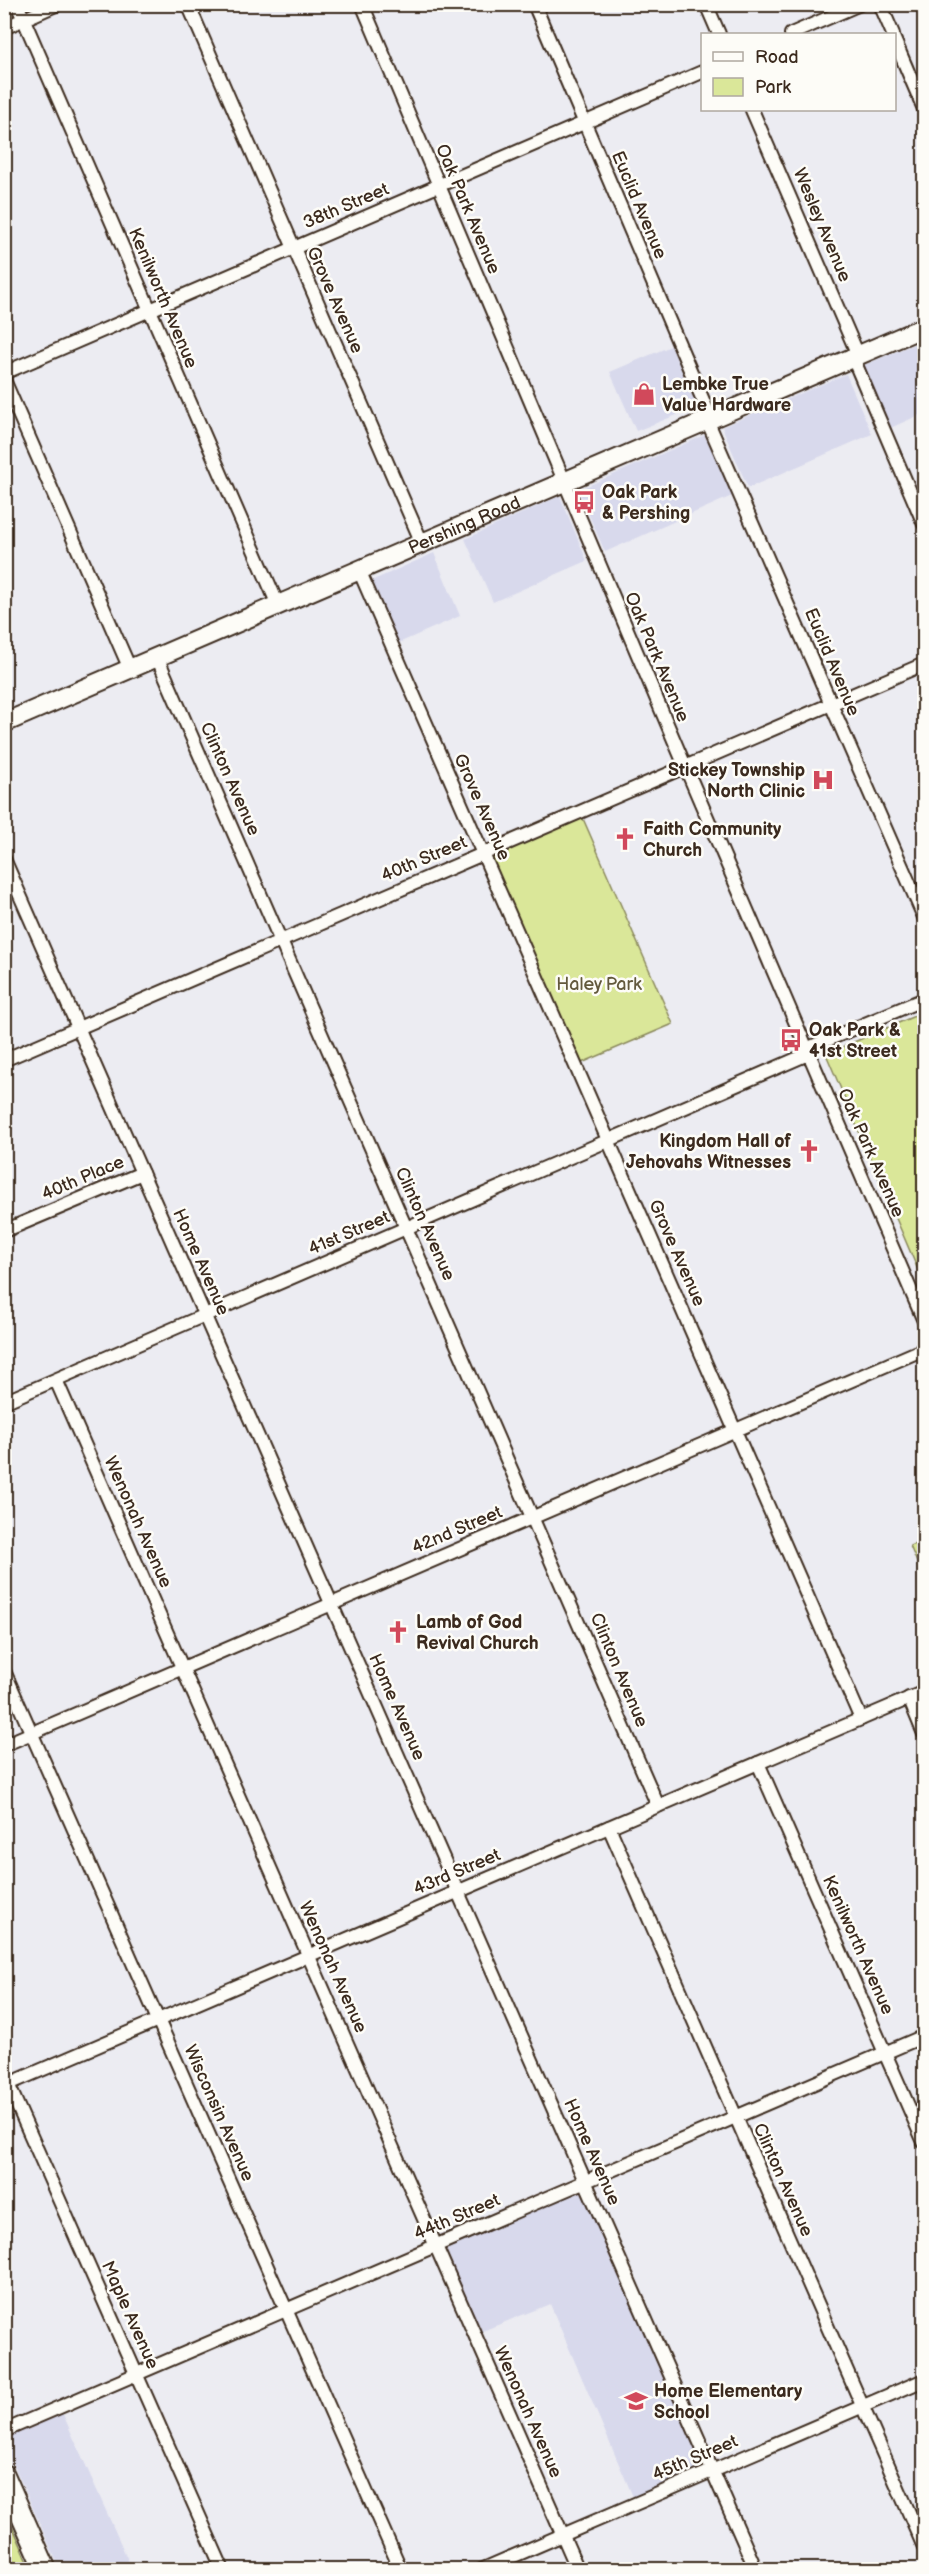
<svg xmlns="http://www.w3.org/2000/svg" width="929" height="2574" font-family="'Balsamiq Sans',sans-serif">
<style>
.built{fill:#d8d9ec}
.green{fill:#dae799;stroke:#8a885c;stroke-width:1.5}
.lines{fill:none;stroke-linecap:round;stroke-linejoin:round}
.minor-casing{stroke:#3b2a1e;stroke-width:16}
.secondary-casing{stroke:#3b2a1e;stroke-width:22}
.primary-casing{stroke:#3b2a1e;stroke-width:24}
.minor{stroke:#fdfcf7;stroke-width:12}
.secondary{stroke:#fdfcf7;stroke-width:18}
.primary{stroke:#fdfcf7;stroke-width:20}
.labels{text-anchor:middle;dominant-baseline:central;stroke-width:5;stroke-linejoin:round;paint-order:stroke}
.street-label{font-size:18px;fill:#3b2a1e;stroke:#fdfcf7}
.poi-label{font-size:18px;font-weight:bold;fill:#3b2a1e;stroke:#fdfcf7;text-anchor:start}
.park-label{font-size:18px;fill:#63593d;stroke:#fdfcf7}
</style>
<rect width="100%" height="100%" fill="#ececf2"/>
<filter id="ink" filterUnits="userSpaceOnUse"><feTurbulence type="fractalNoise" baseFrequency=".0167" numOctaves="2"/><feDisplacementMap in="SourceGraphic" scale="12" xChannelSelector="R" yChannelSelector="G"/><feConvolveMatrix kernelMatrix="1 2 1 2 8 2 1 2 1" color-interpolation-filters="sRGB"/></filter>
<g filter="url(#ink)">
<!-- built -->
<g class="built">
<path d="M924,340V413L888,429L862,366Z"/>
<path d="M671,346L697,407L636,431L610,372Z"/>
<path d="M846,374L872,434L748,488L722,427Z"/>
<path d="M705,435L732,496L605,552L578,490Z"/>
<path d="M560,496L587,561L493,602L465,539Z"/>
<path d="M434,553L460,616L394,645L369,582Z"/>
<path d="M586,2184L708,2467L634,2499L550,2304L475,2334L437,2248Z"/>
<path d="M62,2412L132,2569H60L5,2445L4,2435Z"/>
</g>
<!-- green -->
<g class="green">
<path d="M581,814L673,1024L577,1065L487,855Z"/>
<path d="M924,1012V1284L826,1054Z"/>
<path d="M924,1540V1579L910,1546Z"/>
<path d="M4,2509H5L31,2569H5Z"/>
</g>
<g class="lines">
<!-- minor casing -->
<g class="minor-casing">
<g id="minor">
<path d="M17,4L278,605"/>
<path d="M188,4L422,543"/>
<path d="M362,4L679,752L924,1321"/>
<path d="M534,4L711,419"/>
<path d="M706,4L719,34"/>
<path d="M880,4L893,34"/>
<path d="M4,28L58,4"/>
<path d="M791,34L860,4"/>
<path d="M894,39L924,109"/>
<path d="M752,110L858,355"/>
<path d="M853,358L924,524"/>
<path d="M4,373L702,72"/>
<path d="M4,380L130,669"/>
<path d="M707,420L924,917"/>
<path d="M359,570L861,1719"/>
<path d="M157,657L658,1806"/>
<path d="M4,859L756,2570"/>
<path d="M806,1049L924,999"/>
<path d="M4,1060L924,664"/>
<path d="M4,1231L142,1173"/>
<path d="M56,1380L578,2570"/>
<path d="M4,1402L808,1054"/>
<path d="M4,1671L401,2570"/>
<path d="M909,1698L924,1734"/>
<path d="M4,1745L924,1349"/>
<path d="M758,1763L924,2142"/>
<path d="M609,1827L924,2547"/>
<path d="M4,2075L223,2570"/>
<path d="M4,2086L924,1692"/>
<path d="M4,2431L924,2036"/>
<path d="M481,2570L924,2380"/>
</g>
</g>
<!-- secondary casing -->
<g class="secondary-casing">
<g id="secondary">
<path id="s1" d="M4,723L924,327"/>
</g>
</g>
<!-- primary casing -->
<g class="primary-casing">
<path id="primary" d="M4,2475L46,2570"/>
</g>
<!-- minor -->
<use href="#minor" class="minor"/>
<!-- secondary -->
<use href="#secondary" class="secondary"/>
<!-- primary -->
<use href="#primary" class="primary"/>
</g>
</g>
<!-- icons -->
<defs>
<g id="shop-bare" transform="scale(1.8)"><path d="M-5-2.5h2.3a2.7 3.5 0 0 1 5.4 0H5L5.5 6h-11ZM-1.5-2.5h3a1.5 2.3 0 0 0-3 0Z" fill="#d1495b" stroke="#fdfcf7" stroke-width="2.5" paint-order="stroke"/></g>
<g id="bus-bare" transform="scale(1.8)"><path d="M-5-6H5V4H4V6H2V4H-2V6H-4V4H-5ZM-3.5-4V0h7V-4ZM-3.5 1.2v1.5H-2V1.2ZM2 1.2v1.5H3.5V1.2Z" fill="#d1495b" stroke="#fdfcf7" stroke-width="2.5" paint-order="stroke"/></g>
<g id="hospital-bare" transform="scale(1.8)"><path d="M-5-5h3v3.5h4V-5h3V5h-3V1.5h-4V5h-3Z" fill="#d1495b" stroke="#fdfcf7" stroke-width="2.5" paint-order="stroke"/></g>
<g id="church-bare" transform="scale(1.8)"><path d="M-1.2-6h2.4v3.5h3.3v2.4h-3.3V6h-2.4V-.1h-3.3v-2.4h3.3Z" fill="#d1495b" stroke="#fdfcf7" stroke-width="2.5" paint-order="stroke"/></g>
<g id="school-bare" transform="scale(1.8)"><path d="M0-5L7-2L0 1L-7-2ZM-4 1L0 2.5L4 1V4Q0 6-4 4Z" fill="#d1495b" stroke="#fdfcf7" stroke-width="2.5" paint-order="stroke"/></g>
</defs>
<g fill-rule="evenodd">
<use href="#shop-bare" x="644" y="394"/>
<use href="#bus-bare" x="584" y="502"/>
<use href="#hospital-bare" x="823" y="780"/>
<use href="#church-bare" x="625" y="839"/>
<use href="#bus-bare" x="791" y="1040"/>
<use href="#church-bare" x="809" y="1151"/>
<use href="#church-bare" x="398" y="1632"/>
<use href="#school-bare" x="636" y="2401"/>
</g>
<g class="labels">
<!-- street labels -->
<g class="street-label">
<text transform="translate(639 205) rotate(67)">Euclid Avenue</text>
<text transform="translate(346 206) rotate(-23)">38th Street</text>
<text transform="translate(468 209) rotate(67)">Oak Park Avenue</text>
<text transform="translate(822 225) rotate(67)">Wesley Avenue</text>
<text transform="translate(163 298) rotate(67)">Kenilworth Avenue</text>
<text transform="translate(335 300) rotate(66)">Grove Avenue</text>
<text stroke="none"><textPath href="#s1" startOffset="501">Pershing Road</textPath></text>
<text transform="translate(657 657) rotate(67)">Oak Park Avenue</text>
<text transform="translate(832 662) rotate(67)">Euclid Avenue</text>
<text transform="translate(230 779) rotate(66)">Clinton Avenue</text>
<text transform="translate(482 807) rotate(66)">Grove Avenue</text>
<text transform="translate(424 859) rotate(-23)">40th Street</text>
<text transform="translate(871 1153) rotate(66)">Oak Park Avenue</text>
<text transform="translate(83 1178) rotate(-23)">40th Place</text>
<text transform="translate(425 1224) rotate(66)">Clinton Avenue</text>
<text transform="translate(349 1233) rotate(-23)">41st Street</text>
<text transform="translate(677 1253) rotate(66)">Grove Avenue</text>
<text transform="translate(201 1262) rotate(66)">Home Avenue</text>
<text transform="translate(138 1522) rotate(66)">Wenonah Avenue</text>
<text transform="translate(457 1530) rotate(-23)">42nd Street</text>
<text transform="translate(619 1670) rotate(67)">Clinton Avenue</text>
<text transform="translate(397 1707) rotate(66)">Home Avenue</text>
<text transform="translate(457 1872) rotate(-23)">43rd Street</text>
<text transform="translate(858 1945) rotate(66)">Kenilworth Avenue</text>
<text transform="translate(333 1967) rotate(66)">Wenonah Avenue</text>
<text transform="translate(219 2113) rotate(66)">Wisconsin Avenue</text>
<text transform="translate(592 2152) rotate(66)">Home Avenue</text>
<text transform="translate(783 2180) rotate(66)">Clinton Avenue</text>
<text transform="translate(457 2217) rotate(-23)">44th Street</text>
<text transform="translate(130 2315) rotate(66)">Maple Avenue</text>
<text transform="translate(528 2412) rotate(66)">Wenonah Avenue</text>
<text transform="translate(695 2458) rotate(-23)">45th Street</text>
</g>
<!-- poi labels -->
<g class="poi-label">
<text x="662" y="384">Lembke True<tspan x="662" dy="21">Value Hardware</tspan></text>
<text x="602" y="492">Oak Park<tspan x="602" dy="21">&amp; Pershing</tspan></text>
<text x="805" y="770" text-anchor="end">Stickey Township<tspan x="805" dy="21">North Clinic</tspan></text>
<text x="643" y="829">Faith Community<tspan x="643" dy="21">Church</tspan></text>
<text x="809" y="1030">Oak Park &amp;<tspan x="809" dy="21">41st Street</tspan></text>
<text x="791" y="1141" text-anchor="end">Kingdom Hall of<tspan x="791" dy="21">Jehovahs Witnesses</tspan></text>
<text x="416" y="1622">Lamb of God<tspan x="416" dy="21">Revival Church</tspan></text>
<text x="654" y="2391">Home Elementary<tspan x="654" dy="21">School</tspan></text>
</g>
<!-- park labels -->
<g class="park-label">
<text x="599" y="984">Haley Park</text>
</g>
</g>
<!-- margin -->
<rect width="929" height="2574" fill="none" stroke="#fdfcf7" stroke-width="24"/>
<rect x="12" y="12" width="905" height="2550" fill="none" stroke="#3b2a1e" stroke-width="2" filter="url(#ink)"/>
<!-- legend -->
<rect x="701" y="33" width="195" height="78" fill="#fdfcf7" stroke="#afa8a0" stroke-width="1.5"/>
<rect x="713" y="52" width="30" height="9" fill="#fdfcf7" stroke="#afa8a0" stroke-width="1.5"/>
<text x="755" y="63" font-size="18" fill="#3b2a1e">Road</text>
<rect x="713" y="78" width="30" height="18" fill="#dae799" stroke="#afa8a0" stroke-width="1.5"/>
<text x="755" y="93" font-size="18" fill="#3b2a1e">Park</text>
</svg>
